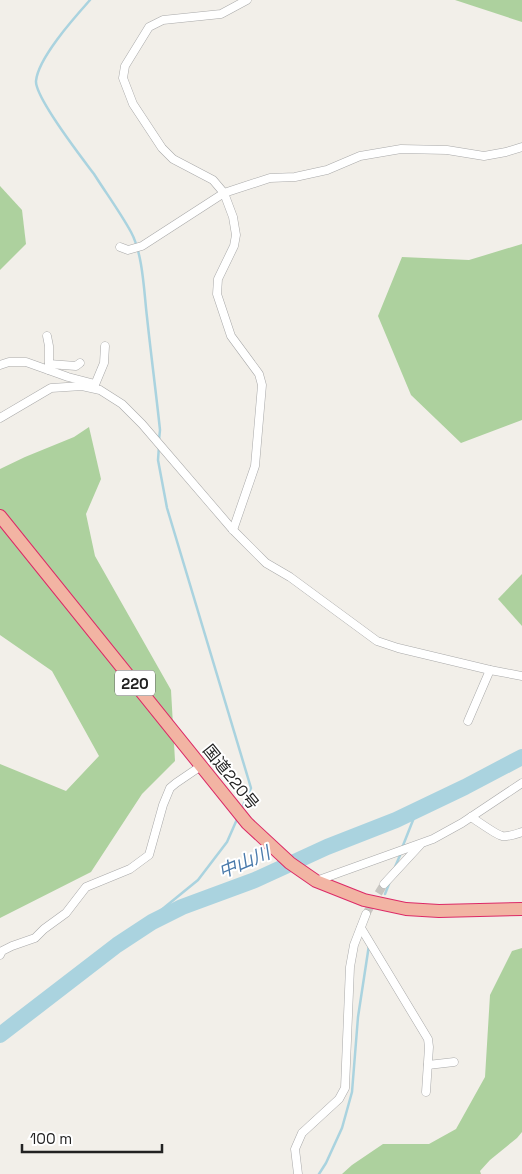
<svg xmlns="http://www.w3.org/2000/svg" width="522" height="1174" font-family="'Space Grotesk','Noto Sans JP',sans-serif">
<style>
.forest{fill:#add19e}
.lines{fill:none;stroke-linecap:round;stroke-linejoin:round}
.stream{stroke:#aad3df;stroke-width:2.5}
.river{stroke:#aad3df;stroke-width:16}
.minor-tunnel{stroke:#c8c6c1;stroke-width:8;stroke-dasharray:8 4;stroke-linecap:butt}
.minor-casing{stroke:#a9a9a9;stroke-width:9}
.trunk-casing{stroke:#dc2a67;stroke-width:14}
.minor{stroke:#fff;stroke-width:8}
.trunk{stroke:#f2b4a3;stroke-width:12}
.labels{text-anchor:middle;dominant-baseline:central;stroke-width:4;stroke-linejoin:round;paint-order:stroke}
.shield{fill:#fff;stroke:#646464;stroke-width:1}
.shield-label{font-size:15px;font-weight:bold;fill:#222}
.street-label{font-size:16px;fill:#222;stroke:#fff}
.water-label{font-size:18px;font-style:italic;fill:#4a7aab;stroke:#fff}
</style>
<rect width="100%" height="100%" fill="#f2efe9"/>
<!-- forest -->
<g class="forest">
<path d="M455,0H522V22Z"/>
<path d="M0,186L22,210L26,244L0,270Z"/>
<path d="M522,244V420L461,443L411,395L378,316L402,257L469,260Z"/>
<path d="M89,427L101,479L86,514L95,556L171,690L175,761L142,794L91,872L0,918V764L66,791L99,756L52,671L0,635V469L25,457L74,437Z"/>
<path d="M522,574V626L498,599Z"/>
<path d="M522,948V1132L517,1138L490,1160L480,1171L481,1174H342L352,1165L383,1144H429L456,1129L485,1077L490,995L512,951Z"/>
</g>
<g class="lines">
<!-- stream -->
<g class="stream">
<path d="M90,0C74,18 38,58 36,81C35,98 82,158 94,174C106,193 120,212 131,232C143,254 144,292 147,317C151,355 156,392 160,430L159,440"/>
<path d="M159,446L158,460L167,508L251,788L241,810"/>
<path d="M402,848L417,810"/>
<path d="M395,867L401,853"/>
<path d="M385,894L389,884"/>
<path d="M152,922L160,911L198,880L227,842L238,817"/>
<path d="M319,1174L326,1163L342,1128L352,1092L358,1017L369,945"/>
</g>
<!-- river -->
<path class="river" d="M0,1035L117,945L152,922L182,907L255,880L327,847L396,820L465,787L522,757"/>
<!-- minor-tunnel -->
<path class="minor-tunnel" d="M366,914L384,884"/>
<!-- minor casing -->
<g class="minor-casing">
<g id="minor">
<path d="M120,247L128,250L142,246L224,193L270,178L295,177L327,170L360,156L401,149L447,150L484,156L506,152L522,147"/>
<path d="M47,336L49,346V370"/>
<path d="M49,364L76,366L80,363"/>
<path d="M0,365L9,362H26L68,377L95,384"/>
<path d="M94,387L104,363L105,346"/>
<path d="M0,418L51,388L82,386L100,390L122,404L142,424L233,530L266,563L290,577L377,641L398,648L490,670L522,676"/>
<path d="M233,530L255,466L262,385L259,374L231,336L217,294L218,279L234,246L236,235L233,217L224,193L213,180L173,159L162,148L133,104L123,78L125,66L149,27L163,20L221,14L247,0"/>
<path d="M468,721L490,670"/>
<path d="M471,817C479,822 495,834 502,836C509,837 516,834 522,832"/>
<path d="M316,881L433,839L462,823L522,783"/>
<path d="M384,884L420,845"/>
<path d="M361,928L428,1039L429,1047L426,1092"/>
<path d="M0,955L2,951L12,946L35,938L44,929L66,913L86,887L130,869L149,855L163,805L170,788L176,783L201,766"/>
<path d="M428,1065L454,1062"/>
<path d="M298,1174L295,1149L302,1133L339,1099L345,1088L350,967L354,945L366,914"/>
</g>
</g>
<!-- trunk casing -->
<g class="trunk-casing">
<path id="trunk" d="M0,516L247,823L290,863L316,881L364,900L406,909L439,911L522,909"/>
</g>
<!-- minor -->
<use href="#minor" class="minor"/>
<!-- trunk -->
<use href="#trunk" class="trunk"/>
</g>
<g class="labels">
<!-- shield labels -->
<rect class="shield" x="115" y="670.5" width="40" height="25" rx="4"/>
<g class="shield-label">
<text x="135" y="683">220</text>
</g>
<!-- street labels -->
<g class="street-label">
<text transform="translate(231 777) rotate(51)">国道220号</text>
</g>
<!-- water labels -->
<g class="water-label">
<text transform="translate(244 862) rotate(-23)">中山川</text>
</g>
</g>
<!-- scale -->
<path d="M22 1144v8h140v-8" fill="none" stroke="#222222" stroke-width="2.5"/>
<text x="30" y="1144" font-size="15" fill="#222222" stroke="#ffffff" stroke-width="4" paint-order="stroke">100 m</text>
</svg>
